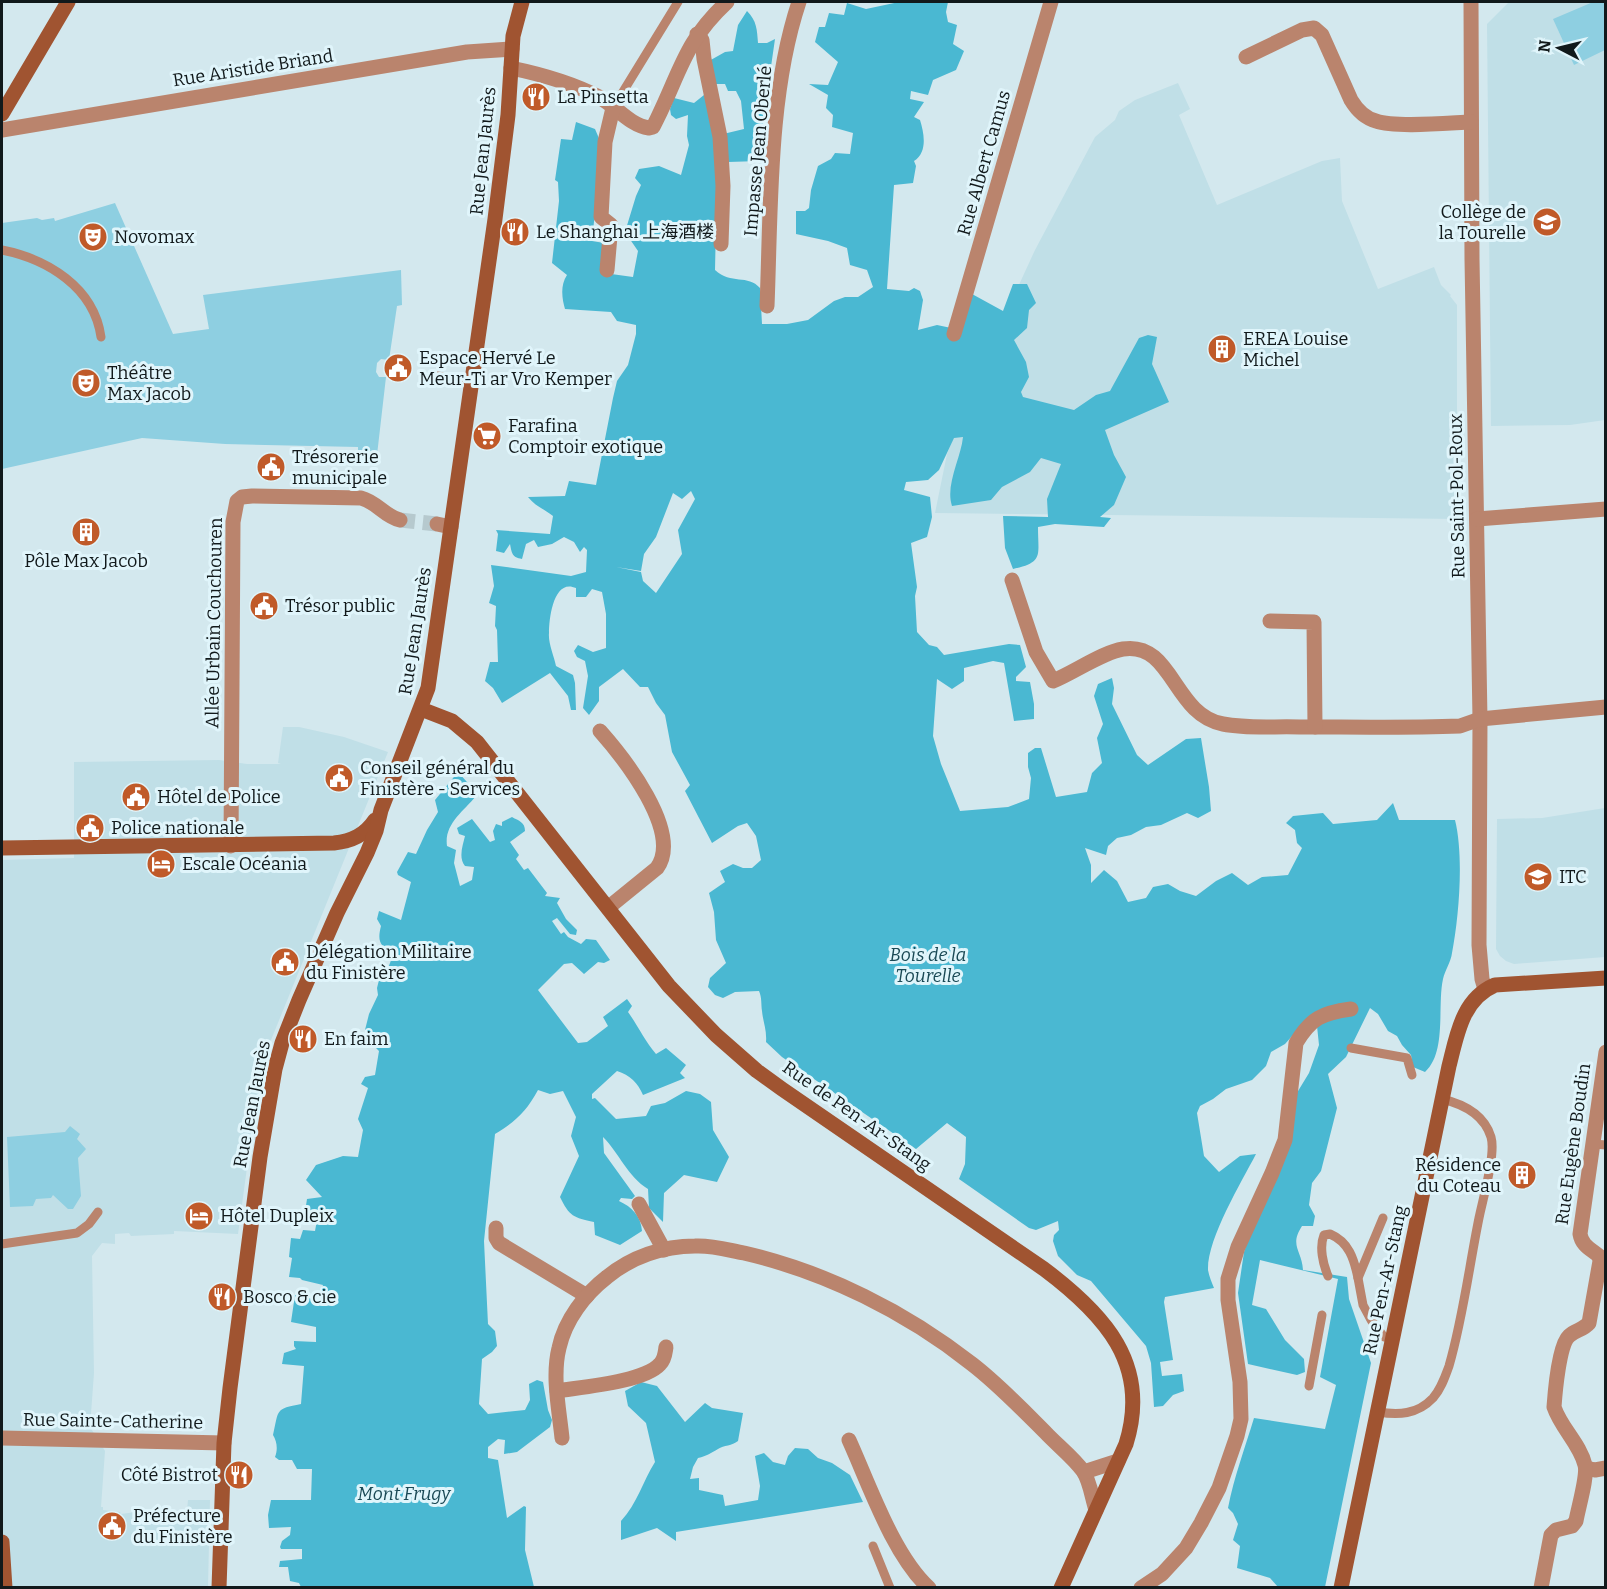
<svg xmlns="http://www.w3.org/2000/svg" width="1607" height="1589" font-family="Bitter,'Noto Sans SC',serif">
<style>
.built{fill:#c0dfe7}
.green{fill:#8ecfe1}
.forest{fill:#4ab8d2;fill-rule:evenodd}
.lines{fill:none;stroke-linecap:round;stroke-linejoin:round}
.street-tunnel{stroke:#b6c9ce;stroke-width:15;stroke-dasharray:15 8;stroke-linecap:butt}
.lane{stroke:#ba846d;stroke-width:9}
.street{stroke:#ba846d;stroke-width:15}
.secondary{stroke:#a05431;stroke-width:15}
.labels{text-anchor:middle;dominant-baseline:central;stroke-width:6;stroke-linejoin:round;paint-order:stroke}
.street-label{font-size:18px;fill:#11191b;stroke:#e0f5fb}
.poi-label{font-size:18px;fill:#11191b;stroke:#e0f5fb;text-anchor:start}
.park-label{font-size:18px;font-style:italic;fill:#1a4955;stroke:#e0f5fb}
</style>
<rect width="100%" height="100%" fill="#d3e8ee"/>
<!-- built -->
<g class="built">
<path d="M1509,2H1605V420L1570,425L1491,426L1487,24Z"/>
<path d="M1178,83L1190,109L1179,115L1217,205L1322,161L1340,158L1342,201L1378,289L1434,267L1441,285L1451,295L1450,296L1457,305V430L1452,437V445L1459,460L1457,519L935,513L947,454L983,363L1035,250L1095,137L1115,120L1119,111L1135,100Z"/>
<path d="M283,727H299L344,737L388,752L269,1045L254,1116L238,1234L174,1231V1234L131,1236L129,1233L115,1234V1244L102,1243L92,1256L94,1373L90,1427L105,1451L101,1507H103V1510L120,1512L121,1514L136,1512L187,1510L188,1500H210L208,1587H2V860L74,858V762L219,760L247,764H281L278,763Z"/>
<path d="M1605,808V957L1514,964L1506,961L1500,956L1496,949L1497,819L1542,818Z"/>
</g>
<!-- green -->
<g class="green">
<path d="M1593,2H1605V50L1574,65L1553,19Z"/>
<path d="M115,203L173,334L209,329L203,295L401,270L402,305L397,306L389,360L381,359L377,363L376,372L379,377H386L377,455L358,452V447L225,444L142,438L2,469V223L37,218L42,220L54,218L55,221Z"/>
<path d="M70,1126L80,1134L77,1139L86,1149L78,1158L81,1196L73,1209H68L53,1195L51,1198L36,1199L33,1206L10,1207L7,1137L65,1132Z"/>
</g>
<!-- forest -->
<g class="forest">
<path d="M899,2H948L946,12L948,22L957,25L953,44L964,51L956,70L933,80L928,95L911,91L910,99L924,102L914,117L920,120C924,133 928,152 914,161L916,166L913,183L894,185L887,289L909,291L914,288L920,291L923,300L918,330L937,325L956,329L972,294L1003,311L1013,284H1027L1036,303L1029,310L1027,328L1014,340L1026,362L1029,377L1021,392L1023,397L1074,410L1096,395L1110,391L1139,338L1148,335L1157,337L1152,364L1169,402L1105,430L1114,455L1126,477L1114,505L1100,517L1111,518L1104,527L1055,524L1038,527C1038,556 1044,562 1013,569L1005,548L1003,516L1048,517L1047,499L1061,464L1041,458L1030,472L1002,487L991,500L952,506C945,485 961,458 963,437L954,438L939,470L928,480L906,482L904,490L930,497L932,517L927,537L911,543L917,587L915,596L917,632L929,645L937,647L944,655L1009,644L1020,645L1026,667L1016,677V681L1030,682L1034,704V719L1014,721L1004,663L993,661L964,668V681L952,689L937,679L933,736L941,764L960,811L1008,807L1029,799L1031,778L1028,767V753L1035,748H1041L1056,797L1087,792L1092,773L1102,763L1097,738L1103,724L1094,696L1098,684L1112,678L1114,688L1112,704L1137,755L1148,765L1186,739L1201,738L1209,787L1211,811L1198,818L1187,813L1161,825L1146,827L1131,835L1117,838L1108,846L1106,855L1085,848L1091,865V883L1104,870L1117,881L1128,902L1146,898L1153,887L1168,884L1180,891L1196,896L1216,881L1232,873L1248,885L1262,877L1288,875L1302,848L1297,843L1295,830L1286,823L1293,816L1323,813L1333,824L1377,820L1393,803L1399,820H1455C1464,856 1459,917 1452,953C1451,962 1445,970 1443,979C1437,1006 1447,1052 1425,1072L1413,1067L1411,1055L1402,1045L1397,1036L1388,1031L1378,1014L1370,1008L1346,1057L1328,1074L1337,1108L1321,1171L1312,1183L1309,1205L1315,1216L1313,1226H1302C1289,1246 1302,1250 1303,1270L1347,1277L1349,1299L1371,1363L1325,1587H1278L1270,1578L1237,1568L1240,1546L1233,1540L1238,1524L1233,1513L1228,1508C1234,1477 1245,1448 1254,1418L1325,1429L1336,1385L1320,1377L1338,1279L1260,1260L1252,1305L1266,1309L1285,1340L1304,1359L1305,1372L1297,1375L1248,1364L1238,1293L1244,1252L1295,1096L1309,1073L1319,1045L1317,1026H1301L1285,1044L1271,1052L1266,1066L1252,1080L1226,1089L1213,1099L1200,1106L1197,1113L1204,1156L1219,1172L1240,1156L1256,1154C1241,1183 1207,1239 1208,1270C1209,1276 1212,1283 1214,1288L1165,1297L1164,1302L1173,1360L1160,1362L1162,1376L1182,1374L1184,1391L1173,1395L1163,1406L1154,1407L1151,1363L1146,1346L1091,1281L1077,1275L1058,1256L1053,1241L1054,1235L1059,1230L1058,1221L1036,1230L1029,1228L959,1179L965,1164L966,1137L947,1123L916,1149L782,1057L766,1042C767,1030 763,1022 762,1011C761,1004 762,998 759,991L735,992L723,998L715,995L708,987L710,978L726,963L716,940L714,912L709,893L725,882L720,871L733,864L743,868H752L761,860L756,836L747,823L738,826L712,843L685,791L690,785L672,752L665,715L656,703L648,687H640L623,669L599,687V701L589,715L583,708L588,676L585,661L577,657L574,651L578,645L593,652L606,648V614L602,592L592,589L586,597H576V588C554,578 549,617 549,633C548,643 554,656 556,666L573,675L575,683L576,710H571L568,696L550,673L502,703L493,688L485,681L490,662H498L497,630L495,626L496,606L489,603L494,586L491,565L571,576L586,572L587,550L584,547L580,552L574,542L564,537L552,544L538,547L534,540L526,544L522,559C512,557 512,554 510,544L504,553L496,551L498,534L496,530L550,534L553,516C544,509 535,506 528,497L565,496L569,481L596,485L613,398L617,381L628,365L636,334V325L617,321L611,312L565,309C562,299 560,285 567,275L552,263L559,201L558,182L555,180L561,139L572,140L576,122L595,129L601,143V154L592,241L604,243V273L633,277L638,251L625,232L636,196L641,185L635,178L639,169L659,166L681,175L689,145L687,136L688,115L676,119L671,115L670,109L674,98L694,103L704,95L719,135L744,129L741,101L736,91H728L725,84H715L709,61L725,52L733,51L738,25L747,11C757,21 757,30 758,43H767L775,39L762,129L760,161L728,162L717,177L715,270C731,285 748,274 760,288L762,324H787L808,320L834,301L845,297H858L873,287L867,270L850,265L847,248L828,241L796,234V211H805L809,208L811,190L818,166L831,159L835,153L850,154L853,133L832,127L833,115L826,108L828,95L809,84L828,85L838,62L815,42L819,27H825L829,13L844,15L847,3L866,9ZM691,491L695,499L678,530L682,554L656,593L643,581L641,572L616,567L641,571L644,554L656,537L673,493L682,499Z"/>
<path d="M458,772L475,791L476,796C463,812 444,824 447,846L456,850L454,863L460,886L472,880L474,867L465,866C458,857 463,845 465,836L459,834L457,828L472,819L490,842L495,840L493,831L496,824L502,826V822L512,817C519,821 525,822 525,831L510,842L519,855L516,859L524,870L528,868L547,893L545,896L560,898L557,903L566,919L577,930L576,935L570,934L557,918L552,921L561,934L564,932L568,937L581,944L586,939L596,940L610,960L604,963L598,962L584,974L572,963L564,964L538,990L578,1043L587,1042L608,1026L603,1017L627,999L632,1006L628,1012C638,1026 645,1041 656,1054L666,1048L686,1065L680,1073L685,1078L643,1095C638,1083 630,1075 617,1071L592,1094V1099L595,1098L616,1119L646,1116L651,1106L665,1103L686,1091L700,1094L711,1102L713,1130L729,1157L717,1182L684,1175L664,1193L663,1222L649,1208L648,1189C628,1177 619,1153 603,1137L604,1153L635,1196L632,1199L621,1198L619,1201C632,1207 641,1216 642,1231L620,1245L595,1235L594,1222C574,1218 569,1216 560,1197L579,1156L571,1136L576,1117L563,1091L550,1094L538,1090C526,1112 516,1121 495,1134L484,1241L488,1324L495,1331L497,1346L492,1352L482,1359L479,1404L488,1414L525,1410L530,1400L529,1384L537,1380L543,1382L548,1410L552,1420L550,1427L517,1452L504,1454L505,1440L498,1439L488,1447V1458L498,1460L507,1518L524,1506L526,1507L525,1550L534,1587H301L299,1583L290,1581L288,1567H279L280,1561L302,1559V1549H281L280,1547L282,1541L290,1535L291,1527L269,1528L268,1515L271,1500H311L312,1469H297L292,1460H279L275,1457C278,1450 277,1441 273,1435C279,1409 275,1409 301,1404L304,1366L282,1364L284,1353L296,1349L294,1346V1341L316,1342V1327L291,1322L295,1295L319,1300L323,1285L302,1280L300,1278L289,1277L292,1258L289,1257L291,1238L300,1239L303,1230L315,1231L317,1220L300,1215V1213L305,1212L307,1199L322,1197L306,1180L316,1165L343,1156L358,1157L363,1130L358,1119L368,1088L361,1084L365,1077L375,1075L379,1051L376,1048L380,1038L365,1030L369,1014L378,995L377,988L379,980L384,979L393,955C380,945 377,942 381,926L377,919L379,911L401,920L411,882L398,875L397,872L408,852L416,854L427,830L438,812L435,800Z"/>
<path d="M641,1382L657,1386L685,1422L705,1403L712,1408L743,1413L738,1441C732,1446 724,1445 718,1449C711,1453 707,1456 698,1458L693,1467L690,1479L699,1478V1490L723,1495L725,1506L758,1500L760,1486L755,1456L764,1453L773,1462L785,1465L788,1456L795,1448L808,1449L818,1458L832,1463L850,1475L863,1502L676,1532V1541L657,1528L621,1540V1521C637,1504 643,1481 655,1462L646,1423L628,1406L625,1391Z"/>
</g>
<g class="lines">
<!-- street-tunnel -->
<path class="street-tunnel" d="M400,520L437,524"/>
<!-- lane -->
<g class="lane">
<path d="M613,108L678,2"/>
<path d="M2,250C47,259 94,287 101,337"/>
<path d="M437,376L472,381"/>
<path d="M1351,1048L1407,1058L1412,1075"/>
<path d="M1593,1144L1606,1145"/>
<path d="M1383,1218L1358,1278L1363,1305L1371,1320L1384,1337L1392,1339"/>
<path d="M2,1244L77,1233L89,1224L98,1212"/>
<path d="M1328,1276C1323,1264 1319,1247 1324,1235L1330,1234C1349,1242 1354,1259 1358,1278"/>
<path d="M1309,1386L1322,1315"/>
<path d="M1378,1412C1398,1415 1417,1415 1433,1398C1441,1389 1445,1377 1449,1366C1463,1318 1469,1267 1479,1218C1483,1198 1496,1154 1491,1137C1484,1114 1463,1104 1442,1099"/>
<path d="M873,1546L890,1588"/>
</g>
<!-- street -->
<g class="street">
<path d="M1471,2L1472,259L1480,719L1479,945L1482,979L1485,989"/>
<path d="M697,34L702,40L704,59L720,137L723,186L721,244"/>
<path d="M1246,57L1302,30L1314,28L1322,35L1351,100C1357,110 1365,118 1376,121C1395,128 1448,123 1471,122"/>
<path d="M511,68C540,74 572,83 599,97C616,106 629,125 649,128L653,127L657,119C681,70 685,41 727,2"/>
<path d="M2,130L467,52L512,49"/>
<path d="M607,270L611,225L601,217L605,142L613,108"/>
<path d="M767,306C771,209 768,95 799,2"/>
<path d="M954,334L1051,2"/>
<path d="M1477,519L1606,509"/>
<path d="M437,524L451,527"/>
<path d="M1012,580L1036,652L1053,681C1073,673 1103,652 1123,649C1173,641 1173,715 1223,724C1248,729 1275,726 1300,727C1353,727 1407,728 1460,726L1480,719L1606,707"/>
<path d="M1270,621L1314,622L1315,727"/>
<path d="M600,731C623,757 683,832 657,868L609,907"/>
<path d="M231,846L233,522L237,501L242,497L252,496L361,498C377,502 384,516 400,520"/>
<path d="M639,1204L664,1250"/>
<path d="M496,1228V1238L499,1243L587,1296"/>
<path d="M557,1391C582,1387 644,1382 660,1364C665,1359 665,1353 666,1347"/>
<path d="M2,1438L224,1443"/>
<path d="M562,1438C559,1409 552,1376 559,1348C565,1320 585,1294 607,1277C631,1257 663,1246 695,1246C712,1245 728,1250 744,1253C826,1272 906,1312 972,1364C998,1384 1021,1408 1045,1432C1057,1445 1073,1457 1083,1471C1090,1481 1092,1498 1096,1510"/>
<path d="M849,1440C869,1484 893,1555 929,1588"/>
<path d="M1586,1468L1595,1470L1606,1468"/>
<path d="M1084,1472L1118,1461"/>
<path d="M1141,1588L1162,1574L1186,1548L1201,1523L1219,1488L1237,1436L1241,1419L1240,1382L1228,1300V1279L1238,1247L1272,1173L1285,1140L1296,1043C1311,1018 1322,1013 1351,1009"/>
<path d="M1541,1588L1551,1535L1556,1530L1572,1526L1576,1521C1578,1509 1588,1475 1585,1465C1580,1444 1561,1428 1554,1407C1555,1393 1559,1345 1569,1336C1575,1330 1583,1330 1589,1323L1600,1261L1599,1256C1591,1249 1582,1246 1580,1234L1606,1052"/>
</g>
<!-- secondary -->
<g class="secondary">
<path d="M2,114L68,2"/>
<path d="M421,709L452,721L477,742L669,986L716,1035L757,1071L782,1089L1044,1269C1104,1314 1151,1364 1126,1444L1061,1588"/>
<path d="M2,848L334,843C352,841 365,835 375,820"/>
<path d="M2,1542L5,1588"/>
<path d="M219,1588L224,1443L230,1388L260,1157L275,1069L282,1043L299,1000L337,913L367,853L376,831L381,810L428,688L495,219L508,115L513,36L522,2"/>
<path d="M1341,1588L1449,1066C1457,1035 1462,999 1495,985L1606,978"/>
</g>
</g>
<!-- icons -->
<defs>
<g id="restaurant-disc" transform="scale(1.5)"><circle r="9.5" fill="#c05a29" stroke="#e0f5fb"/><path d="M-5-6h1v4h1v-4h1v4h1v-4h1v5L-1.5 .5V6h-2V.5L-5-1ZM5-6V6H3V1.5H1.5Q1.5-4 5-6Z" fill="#fff"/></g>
<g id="school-disc" transform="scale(1.5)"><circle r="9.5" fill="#c05a29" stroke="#e0f5fb"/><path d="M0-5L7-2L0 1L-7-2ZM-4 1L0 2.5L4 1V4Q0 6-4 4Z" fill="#fff"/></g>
<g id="theatre-disc" transform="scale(1.5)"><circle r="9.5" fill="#c05a29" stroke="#e0f5fb"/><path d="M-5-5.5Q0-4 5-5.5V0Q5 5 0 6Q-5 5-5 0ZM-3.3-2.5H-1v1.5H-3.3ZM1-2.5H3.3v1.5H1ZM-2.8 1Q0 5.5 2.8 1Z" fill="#fff"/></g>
<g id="building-disc" transform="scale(1.5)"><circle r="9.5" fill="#c05a29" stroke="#e0f5fb"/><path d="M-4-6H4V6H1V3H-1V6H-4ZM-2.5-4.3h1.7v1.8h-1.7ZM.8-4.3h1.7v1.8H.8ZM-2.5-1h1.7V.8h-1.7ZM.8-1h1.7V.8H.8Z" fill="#fff"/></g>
<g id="civic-disc" transform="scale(1.5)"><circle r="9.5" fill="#c05a29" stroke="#e0f5fb"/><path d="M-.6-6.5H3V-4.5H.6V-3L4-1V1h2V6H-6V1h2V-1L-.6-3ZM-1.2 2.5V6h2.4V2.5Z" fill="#fff"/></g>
<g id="supermarket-disc" transform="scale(1.5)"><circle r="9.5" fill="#c05a29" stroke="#e0f5fb"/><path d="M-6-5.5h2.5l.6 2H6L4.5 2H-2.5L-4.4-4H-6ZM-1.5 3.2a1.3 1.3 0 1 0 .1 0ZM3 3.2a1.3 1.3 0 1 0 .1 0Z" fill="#fff"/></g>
<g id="hotel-disc" transform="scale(1.5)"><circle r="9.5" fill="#c05a29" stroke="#e0f5fb"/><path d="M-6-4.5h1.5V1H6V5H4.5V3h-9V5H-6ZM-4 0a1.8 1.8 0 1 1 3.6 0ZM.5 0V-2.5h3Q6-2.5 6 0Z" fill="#fff"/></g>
</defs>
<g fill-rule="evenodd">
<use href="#restaurant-disc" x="536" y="97"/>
<use href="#school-disc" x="1547" y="222"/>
<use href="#restaurant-disc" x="515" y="232"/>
<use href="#theatre-disc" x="93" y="237"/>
<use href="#building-disc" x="1222" y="349"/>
<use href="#civic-disc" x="398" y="368"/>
<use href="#theatre-disc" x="86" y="383"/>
<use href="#supermarket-disc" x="487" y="436"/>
<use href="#civic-disc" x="271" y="467"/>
<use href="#building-disc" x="86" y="532"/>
<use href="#civic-disc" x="264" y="606"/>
<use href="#civic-disc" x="339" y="778"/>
<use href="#civic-disc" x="136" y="797"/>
<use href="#civic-disc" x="90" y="828"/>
<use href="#hotel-disc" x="161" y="864"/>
<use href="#school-disc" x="1538" y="877"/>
<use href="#civic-disc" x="285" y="962"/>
<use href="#restaurant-disc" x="303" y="1039"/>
<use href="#building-disc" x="1522" y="1175"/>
<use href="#hotel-disc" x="199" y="1216"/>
<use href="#restaurant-disc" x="222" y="1297"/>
<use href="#restaurant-disc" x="239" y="1475"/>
<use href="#civic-disc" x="112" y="1526"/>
</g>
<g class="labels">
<!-- street labels -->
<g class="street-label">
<text transform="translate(253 68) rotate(-9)">Rue Aristide Briand</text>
<text transform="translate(483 151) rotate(-84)">Rue Jean Jaurès</text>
<text transform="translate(758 151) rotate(-85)">Impasse Jean Oberlé</text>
<text transform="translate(984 163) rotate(-74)">Rue Albert Camus</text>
<text transform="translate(1457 496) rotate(-91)">Rue Saint-Pol-Roux</text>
<text transform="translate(214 623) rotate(-89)">Allée Urbain Couchouren</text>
<text transform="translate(415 631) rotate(-81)">Rue Jean Jaurès</text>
<text transform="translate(252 1104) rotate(-79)">Rue Jean Jaurès</text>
<text transform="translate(857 1116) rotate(35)">Rue de Pen-Ar-Stang</text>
<text transform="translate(1573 1144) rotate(-82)">Rue Eugène Boudin</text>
<text transform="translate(1385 1280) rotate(-78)">Rue Pen-Ar-Stang</text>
<text transform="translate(113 1421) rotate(1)">Rue Sainte-Catherine</text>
</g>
<!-- poi labels -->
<g class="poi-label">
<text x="557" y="97">La Pinsetta</text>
<text x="1526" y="212" text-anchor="end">Collège de<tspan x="1526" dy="21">la Tourelle</tspan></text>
<text x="536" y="232">Le Shanghai 上海酒楼</text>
<text x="114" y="237">Novomax</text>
<text x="1243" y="339">EREA Louise<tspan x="1243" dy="21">Michel</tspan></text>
<text x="419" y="358">Espace Hervé Le<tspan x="419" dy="21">Meur-Ti ar Vro Kemper</tspan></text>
<text x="107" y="373">Théâtre<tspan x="107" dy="21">Max Jacob</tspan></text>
<text x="508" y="426">Farafina<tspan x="508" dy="21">Comptoir exotique</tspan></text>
<text x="292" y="457">Trésorerie<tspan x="292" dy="21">municipale</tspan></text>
<text x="86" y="561" text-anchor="middle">Pôle Max Jacob</text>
<text x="285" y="606">Trésor public</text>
<text x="360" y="768">Conseil général du<tspan x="360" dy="21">Finistère - Services</tspan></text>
<text x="157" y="797">Hôtel de Police</text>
<text x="111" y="828">Police nationale</text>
<text x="182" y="864">Escale Océania</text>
<text x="1559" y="877">ITC</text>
<text x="306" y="952">Délégation Militaire<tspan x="306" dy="21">du Finistère</tspan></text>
<text x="324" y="1039">En faim</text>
<text x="1501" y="1165" text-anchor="end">Résidence<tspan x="1501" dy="21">du Coteau</tspan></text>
<text x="220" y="1216">Hôtel Dupleix</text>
<text x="243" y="1297">Bosco &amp; cie</text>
<text x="218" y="1475" text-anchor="end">Côté Bistrot</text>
<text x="133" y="1516">Préfecture<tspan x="133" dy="21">du Finistère</tspan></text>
</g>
<!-- park labels -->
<g class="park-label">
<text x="928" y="955">Bois de la<tspan x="928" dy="21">Tourelle</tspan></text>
<text x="404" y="1494">Mont Frugy</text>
</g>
</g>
<!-- border -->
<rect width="1607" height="1589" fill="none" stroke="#11191b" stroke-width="6"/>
<!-- north arrow -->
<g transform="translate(1559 48) rotate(277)" stroke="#e0f5fb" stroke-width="4.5" paint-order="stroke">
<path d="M0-4.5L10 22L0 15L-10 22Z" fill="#11191b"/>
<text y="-9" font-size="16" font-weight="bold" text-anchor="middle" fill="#11191b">N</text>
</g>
</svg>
